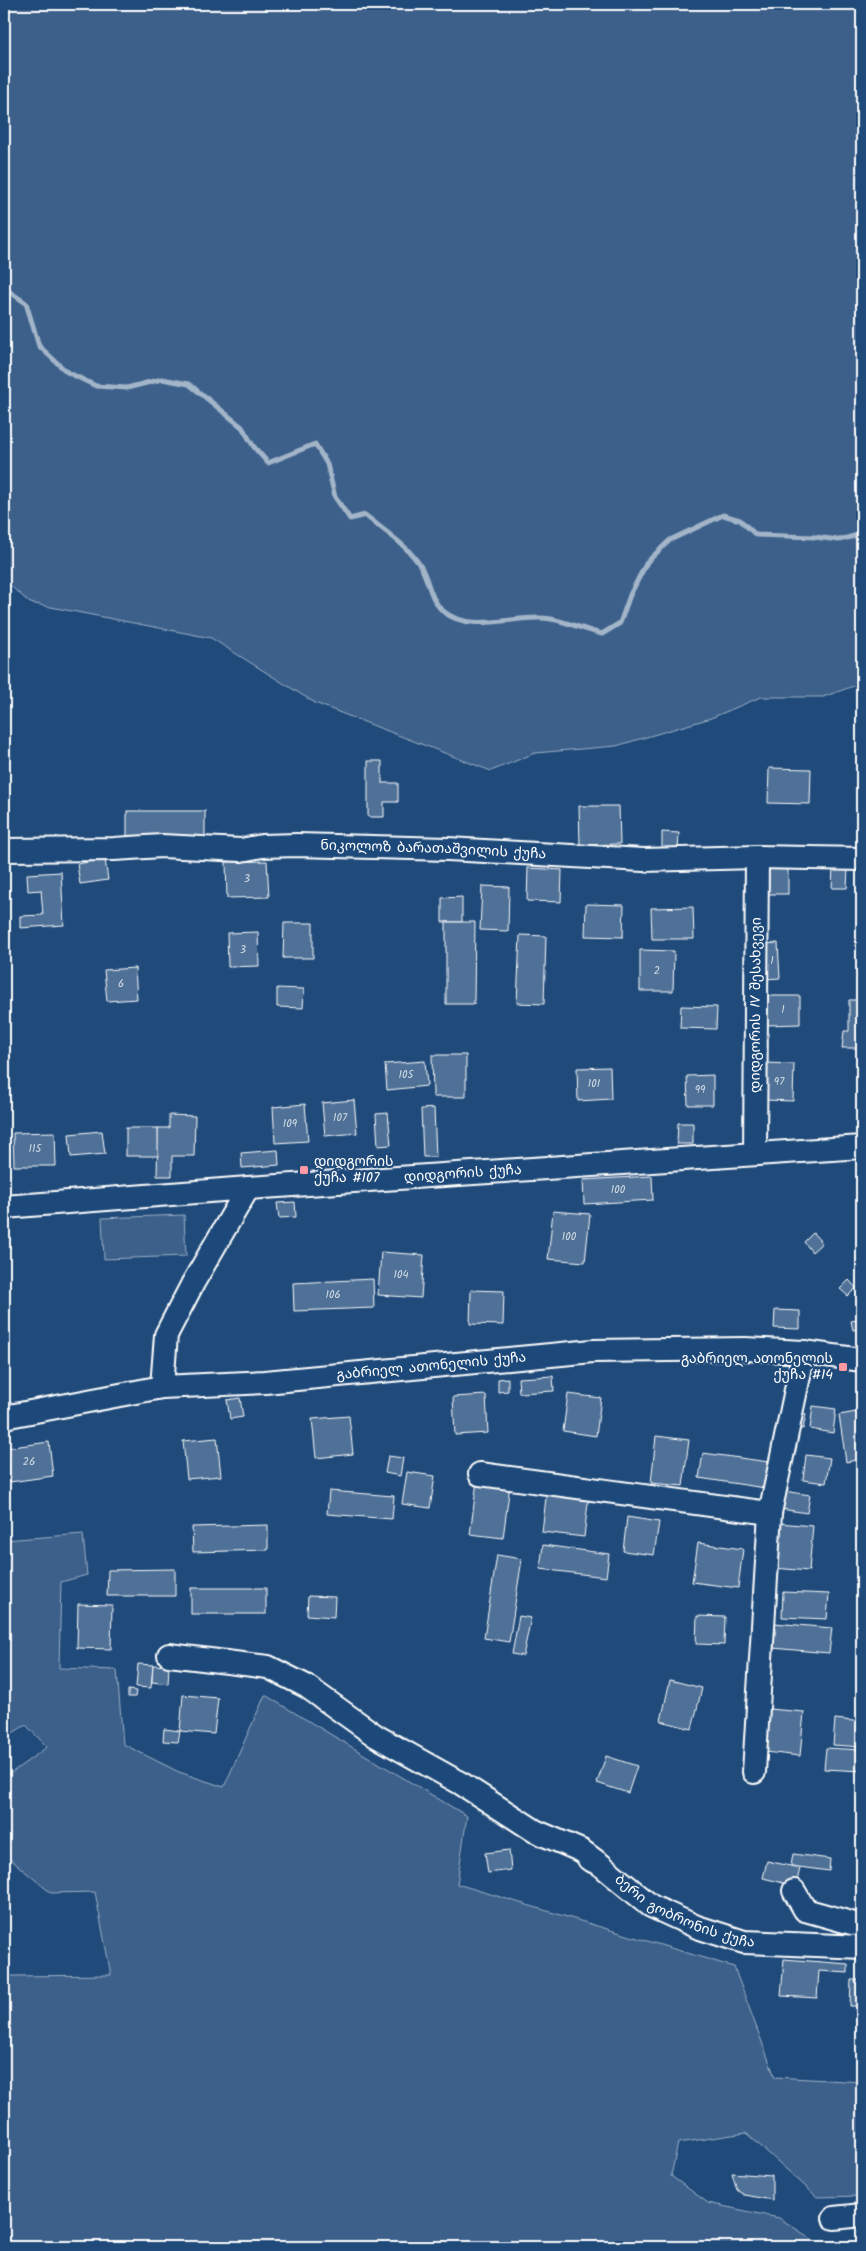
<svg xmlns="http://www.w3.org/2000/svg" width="866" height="2251" font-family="Kalam,'Noto Sans Georgian',sans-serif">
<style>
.green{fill:#3c618b;stroke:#9eb0c5}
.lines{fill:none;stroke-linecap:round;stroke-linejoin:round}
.stream{stroke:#a3b5c8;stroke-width:5}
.building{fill:#507197;stroke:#fff}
.minor-casing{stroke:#fff;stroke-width:26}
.minor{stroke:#1f4a7a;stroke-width:22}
.poi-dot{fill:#ff9aa2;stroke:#1f4a7a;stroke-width:2}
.labels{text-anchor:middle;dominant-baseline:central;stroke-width:4;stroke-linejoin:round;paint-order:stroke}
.number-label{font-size:11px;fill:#d3dce5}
.street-label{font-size:14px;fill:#fff;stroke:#1f4a7a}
.poi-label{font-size:14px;fill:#fff;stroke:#1f4a7a;text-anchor:start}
</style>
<rect width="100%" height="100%" fill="#1f4a7a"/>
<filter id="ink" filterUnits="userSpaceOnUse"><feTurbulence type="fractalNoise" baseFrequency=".02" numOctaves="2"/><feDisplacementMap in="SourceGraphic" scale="10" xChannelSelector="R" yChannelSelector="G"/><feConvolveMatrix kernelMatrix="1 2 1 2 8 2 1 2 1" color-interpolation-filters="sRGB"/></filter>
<g filter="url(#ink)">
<!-- green -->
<g class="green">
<path d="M4,4H862V683L823,697H761L711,718L616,746L535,753L491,771L315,703L211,638L30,603L4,580Z"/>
<path d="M184,1215L186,1256L104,1259L102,1218Z"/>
<path d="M83,1534L87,1575L61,1582L59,1668L117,1670L123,1744L179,1772L224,1787L265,1695L467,1816L457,1884L734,1967L775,2077L862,2082V2196L817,2197L746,2133L678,2143L671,2176L708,2203L779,2218L815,2241L832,2247H4V1979L12,1976L111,1975L95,1892L51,1893L4,1854V1778L47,1747L26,1725L4,1738V1540Z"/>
</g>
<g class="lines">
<!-- stream -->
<path class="stream" d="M4,288L26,303L39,346L67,372L96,386L127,388L162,379L189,384L242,427L254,447L268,463L315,444L327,464L335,497L350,519L365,515C384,531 409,546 421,567C429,581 430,600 443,611C471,635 518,613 551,619C568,622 585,630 602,634L620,623L630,595L647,562L670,540L723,515L740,520L756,535L815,537L839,540L862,534"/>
</g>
<!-- building -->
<g class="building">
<path d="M368,761H382V783H398V802H384V817H368Z"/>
<path d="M769,768L811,769L810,804L768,803Z"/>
<path d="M579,806H619L620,844L580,845Z"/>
<rect x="127" y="811" width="78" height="27"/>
<path d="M662,832L679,833L678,851H662Z"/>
<path d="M105,859L108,880L80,884L77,864Z"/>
<path d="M267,861L269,897L227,898L226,862Z"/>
<rect x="768" y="865" width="20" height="29"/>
<path d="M833,867L848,868L847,888H832Z"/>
<path d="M528,868L562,870L561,902L527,901Z"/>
<path d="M61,872L64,925L20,928V916L43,915L41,890L28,891L27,874Z"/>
<path d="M482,886L509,887L508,931L480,930Z"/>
<path d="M462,897V922H442V898Z"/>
<path d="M586,904L624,905L623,937L585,936Z"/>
<path d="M693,907L694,939H652L651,908Z"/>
<path d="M446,922H475L474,1004H446Z"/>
<path d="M284,923H313V958H283Z"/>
<path d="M258,932L259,966L228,967L227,933Z"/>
<path d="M520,935L546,936L544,1004L517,1003Z"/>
<path d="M778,943L780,978L766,979L764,944Z"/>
<path d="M640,950L674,951L673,991H640Z"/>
<path d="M135,968L137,999L107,1001L104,970Z"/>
<path d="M277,988L304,989L303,1008L277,1007Z"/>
<path d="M767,996H800V1024L767,1025Z"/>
<path d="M849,1000H862V1048H842L844,1031H849Z"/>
<path d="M681,1006L717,1007L716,1029L680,1028Z"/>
<path d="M432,1055H466V1097H433Z"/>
<path d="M425,1061L427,1086L387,1090L385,1064Z"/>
<path d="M764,1063L794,1064L793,1101L764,1100Z"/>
<path d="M610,1067L611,1099L578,1101L577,1068Z"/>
<path d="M713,1075V1105H688L687,1076Z"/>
<path d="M354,1100L357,1133L325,1136L322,1103Z"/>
<path d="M305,1104L308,1141L275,1143L273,1107Z"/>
<path d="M434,1108L436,1157H423L421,1109Z"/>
<path d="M388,1113L391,1145L378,1146L376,1114Z"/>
<path d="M169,1115L195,1116L194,1156H172V1176H157L158,1128H169Z"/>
<path d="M678,1123H693V1144H677Z"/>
<rect x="126" y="1128" width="32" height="28"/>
<path d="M102,1131L105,1154L71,1157L69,1134Z"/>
<path d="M55,1132L56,1166H14L13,1133Z"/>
<path d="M278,1150L279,1165L242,1168L241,1153Z"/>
<path d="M652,1176L653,1200L584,1204L583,1180Z"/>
<path d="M295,1202L296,1217L279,1218L277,1203Z"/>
<path d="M553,1211L590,1214L585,1262L548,1259Z"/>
<path d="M813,1233L822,1243L812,1252L804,1242Z"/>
<path d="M381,1252L424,1255L421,1298L378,1295Z"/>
<path d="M373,1279L374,1308L294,1311L293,1283Z"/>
<path d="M849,1280L856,1288L848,1296L840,1289Z"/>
<path d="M471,1290L504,1291L503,1325L470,1324Z"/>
<path d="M775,1310L800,1311V1329L774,1328Z"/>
<path d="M858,1320L860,1329L853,1330L851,1321Z"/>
<path d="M553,1376L554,1391L519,1393L518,1378Z"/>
<path d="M508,1378V1391L498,1392V1379Z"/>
<path d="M568,1394L601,1398L596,1436L563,1431Z"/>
<path d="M486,1395L488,1433L455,1435L453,1397Z"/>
<path d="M240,1398L243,1417L230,1419L227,1400Z"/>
<path d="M813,1406L836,1409L833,1433L810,1429Z"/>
<path d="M862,1411V1459L846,1462L839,1415Z"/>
<path d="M799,1413L806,1414L803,1429L796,1428Z"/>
<path d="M349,1416L353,1454L316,1458L312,1419Z"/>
<path d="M656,1436L689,1440L683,1486L651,1483Z"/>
<path d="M217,1438L221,1476L187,1479L183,1441Z"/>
<path d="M49,1442L53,1476L10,1482L5,1448Z"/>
<path d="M703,1453L769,1462L765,1488L699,1478Z"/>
<path d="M806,1455L830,1458L826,1483L803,1480Z"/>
<path d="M388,1456L403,1458L400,1476L385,1473Z"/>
<path d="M407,1472L435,1476L430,1508L402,1504Z"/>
<path d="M477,1481L510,1485L503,1538L470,1534Z"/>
<path d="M547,1489L589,1494L584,1537L542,1532Z"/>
<path d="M329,1491L394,1496L392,1519L327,1514Z"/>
<path d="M784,1491L810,1495L807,1513L781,1509Z"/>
<path d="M627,1517L659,1522L654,1555L623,1551Z"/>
<path d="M779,1523L813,1526L809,1571L774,1568Z"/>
<path d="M268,1525V1550L193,1552L192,1527Z"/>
<path d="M698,1543L743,1549L738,1588L692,1582Z"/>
<path d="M543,1545L609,1554L606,1577L540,1569Z"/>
<path d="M497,1555L522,1559L509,1642L484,1638Z"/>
<path d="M175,1569V1596H107L108,1570Z"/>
<rect x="191" y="1588" width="75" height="26"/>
<path d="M783,1592L829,1594L827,1619L782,1617Z"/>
<path d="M308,1596L335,1597L334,1617L307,1615Z"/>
<path d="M78,1604L112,1605L111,1649L77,1648Z"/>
<path d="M519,1616L531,1618L523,1656L512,1654Z"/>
<path d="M697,1616L725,1617L724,1645L696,1644Z"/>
<path d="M774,1623L832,1628L829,1653L772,1648Z"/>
<path d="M138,1664L153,1665L151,1688L136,1687Z"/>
<path d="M153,1665L169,1666L168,1684L152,1682Z"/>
<path d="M670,1680L702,1688L692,1729L661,1721Z"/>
<path d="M128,1690L136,1691L135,1697H128Z"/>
<path d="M183,1695L218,1698L214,1734L180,1731Z"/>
<path d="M769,1709L804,1712L800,1756L765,1752Z"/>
<path d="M835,1719L862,1722V1747L833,1745Z"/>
<path d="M164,1729L180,1731L178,1742L163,1741Z"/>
<path d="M826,1748L862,1750V1771L824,1769Z"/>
<path d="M606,1756L637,1766L628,1793L597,1783Z"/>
<path d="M509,1850L511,1870L488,1873L485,1853Z"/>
<path d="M793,1854L830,1859L829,1871L791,1866Z"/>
<path d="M767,1861L800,1868L796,1886L763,1878Z"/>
<path d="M784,1959L848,1964V1973L819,1971L817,1998L781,1996Z"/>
<path d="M851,1980H862V2006H850Z"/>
<path d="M732,2173L772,2176V2200L744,2195L737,2190Z"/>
<path d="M857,2238H862V2247H859Z"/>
</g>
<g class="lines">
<!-- minor casing -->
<g class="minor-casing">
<g id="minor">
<path id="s1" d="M4,850L114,849L162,846L241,850L262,846L297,845L448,849L643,860L757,857L862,859"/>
<path id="s2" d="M755,1154L757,857"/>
<path id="s3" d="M4,1207L248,1188L862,1147"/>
<path d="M162,1387L166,1335L193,1283L248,1188"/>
<path id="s4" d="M4,1417L162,1387L265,1382L593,1351L745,1349L804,1352L862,1360"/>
<path d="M480,1474L770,1513"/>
<path d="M169,1655L268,1667L306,1686L376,1736L462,1784L535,1831L582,1851L601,1865"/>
<path d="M754,1772L770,1513L804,1352"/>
<path id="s5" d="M589,1859L601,1865L651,1906L697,1927L744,1942L862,1947"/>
<path d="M794,1891L805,1910L862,1926"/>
<path d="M834,2218L862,2215"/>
</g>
</g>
<!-- minor -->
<use href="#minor" class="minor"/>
</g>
</g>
<!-- markers -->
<g class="poi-dot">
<rect x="299" y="1165" width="10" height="10" rx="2.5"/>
<rect x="838" y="1362" width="10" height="10" rx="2.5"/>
</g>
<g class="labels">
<!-- number labels -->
<g class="number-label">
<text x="247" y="879">3</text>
<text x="243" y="950">3</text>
<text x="772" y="961">1</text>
<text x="657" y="971">2</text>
<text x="121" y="984">6</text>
<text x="783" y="1010">1</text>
<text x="406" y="1075">105</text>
<text x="779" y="1082">97</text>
<text x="594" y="1084">101</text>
<text x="700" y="1090">99</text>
<text x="340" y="1118">107</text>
<text x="290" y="1124">109</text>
<text x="35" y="1149">115</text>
<text x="618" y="1190">100</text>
<text x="569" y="1237">100</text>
<text x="401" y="1275">104</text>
<text x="333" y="1295">106</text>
<text x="29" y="1462">26</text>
</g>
<!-- street labels -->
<g class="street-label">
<text stroke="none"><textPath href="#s1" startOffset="430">ნიკოლოზ ბარათაშვილის ქუჩა</textPath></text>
<text stroke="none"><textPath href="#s2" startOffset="149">დიდგორის IV შესახვევი</textPath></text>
<text stroke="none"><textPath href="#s3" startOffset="460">დიდგორის ქუჩა</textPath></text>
<text stroke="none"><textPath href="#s4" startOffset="431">გაბრიელ ათონელის ქუჩა</textPath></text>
<text stroke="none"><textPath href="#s5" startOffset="111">ბერი გობრონის ქუჩა</textPath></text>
</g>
<!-- poi labels -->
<g class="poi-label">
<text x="314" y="1162">დიდგორის<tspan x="314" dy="16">ქუჩა #107</tspan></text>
<text x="833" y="1359" text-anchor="end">გაბრიელ ათონელის<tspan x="833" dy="16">ქუჩა #14</tspan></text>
</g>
</g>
<!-- margin -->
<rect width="866" height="2251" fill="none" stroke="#1f4a7a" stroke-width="20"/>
<rect x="10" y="10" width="846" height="2231" fill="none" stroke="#fff" stroke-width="2" filter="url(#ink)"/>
</svg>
